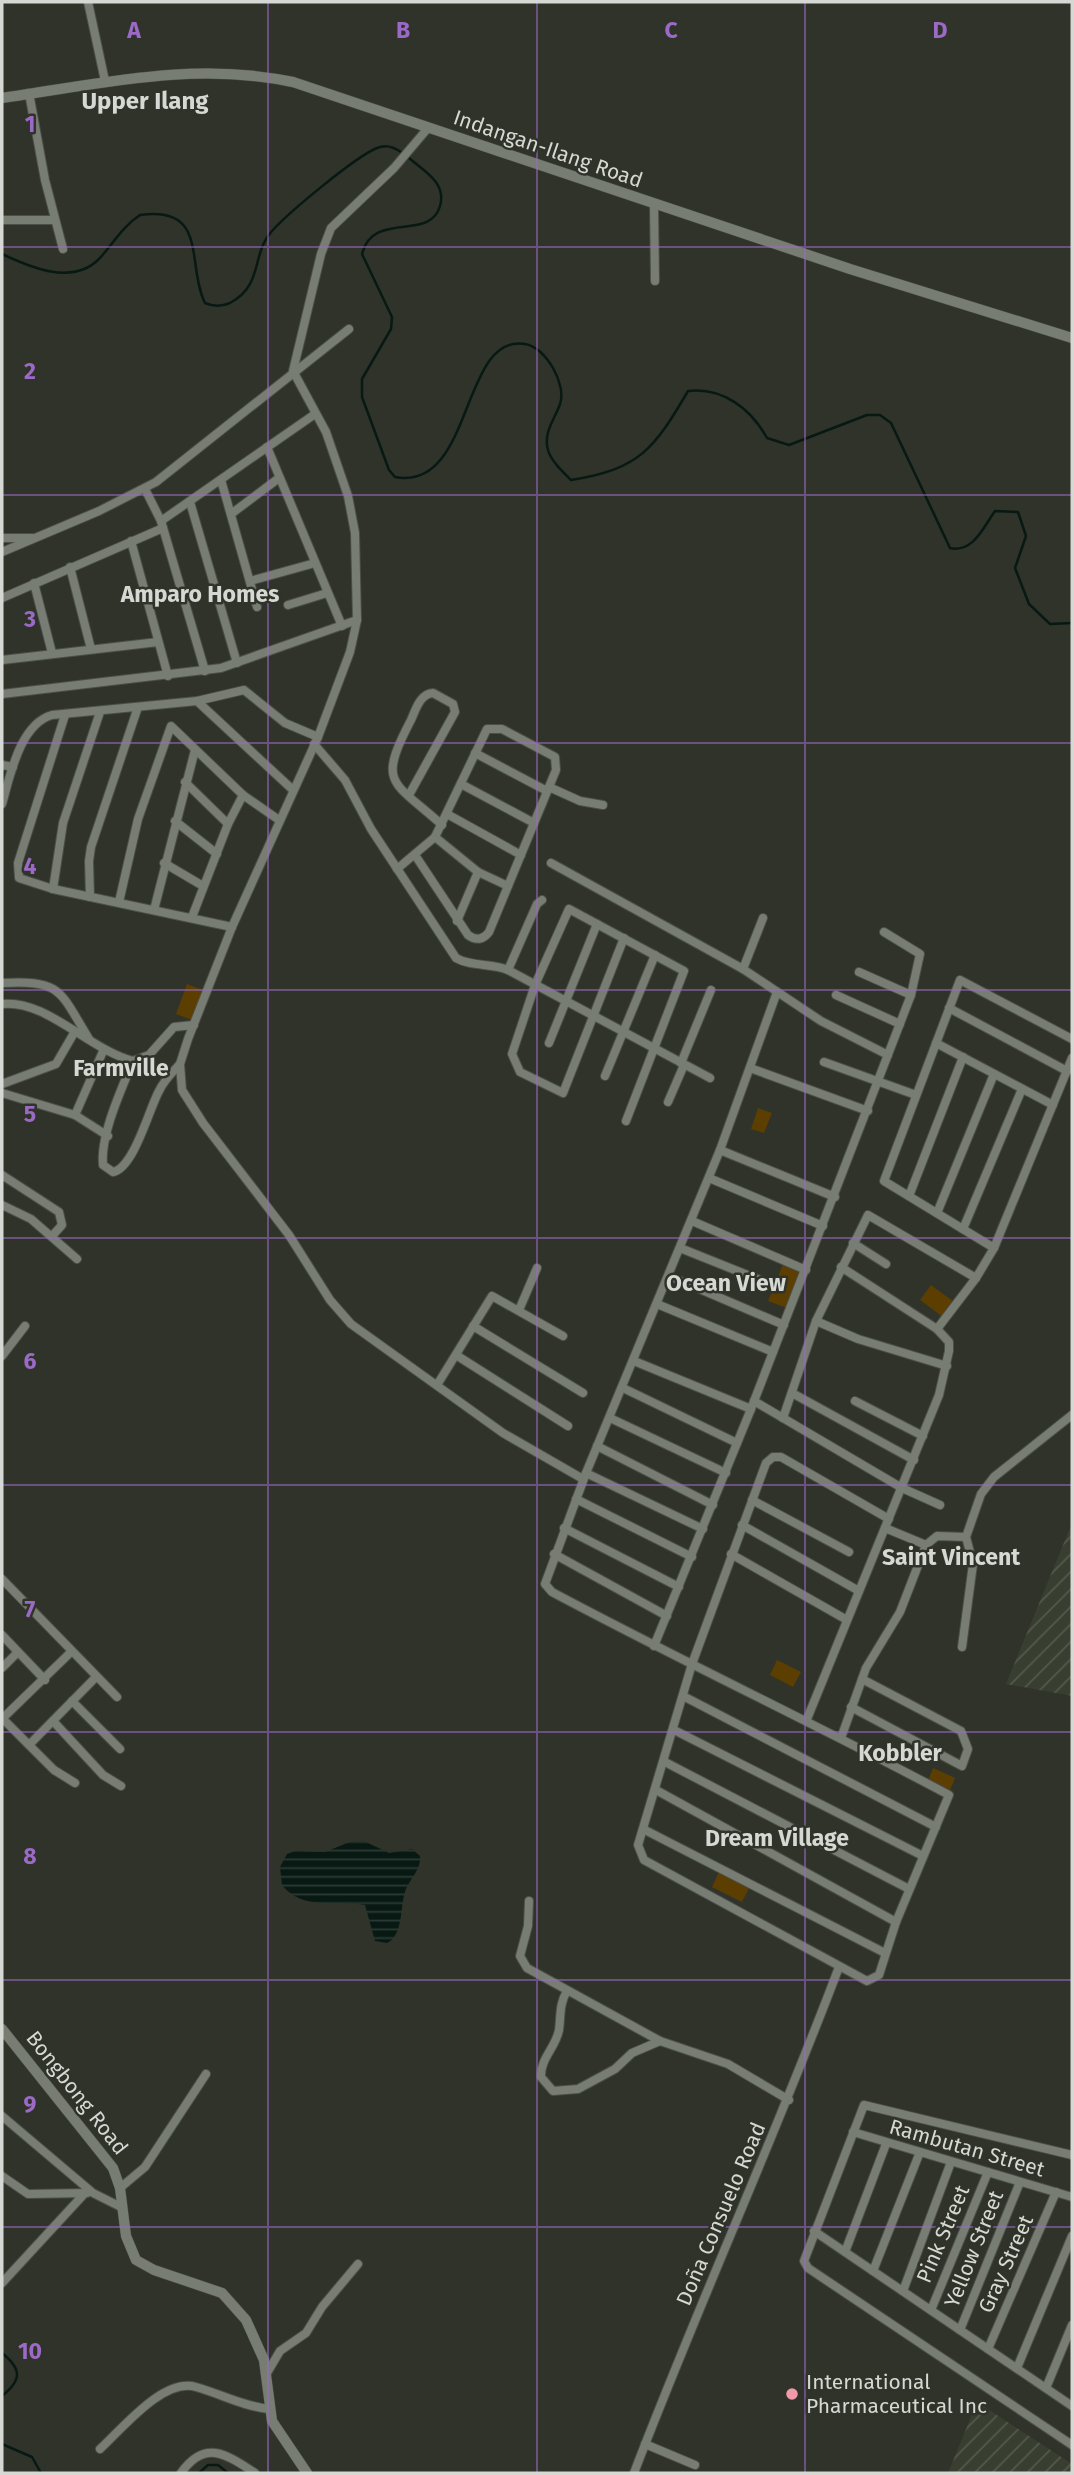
<svg xmlns="http://www.w3.org/2000/svg" width="1074" height="2475" font-family="'Fira Sans',sans-serif">
<style>
.industrial{fill:url(#industrial-furrows)}
.garden{fill:#5c3f00}
.water{fill:url(#water-rules)}
.lines{fill:none;stroke-linecap:round;stroke-linejoin:round}
.stream{stroke:#081914;stroke-width:2.5}
.minor-casing{stroke:#4c4f49;stroke-width:10}
.tertiary-casing{stroke:#4c4f49;stroke-width:11}
.minor{stroke:#787d73;stroke-width:8}
.tertiary{stroke:#787d73;stroke-width:10}
.grid{fill:none;stroke:#9b69c6;stroke-width:2;stroke-opacity:0.55}
.poi-dot{fill:#f39aaa;stroke:#2f332a;stroke-width:2.5}
.labels{text-anchor:middle;dominant-baseline:central;stroke-width:5;stroke-linejoin:round;paint-order:stroke}
.street-label{font-size:21px;fill:#d6d9d3;stroke:#2f332a}
.poi-label{font-size:21px;fill:#d6d9d3;stroke:#2f332a;text-anchor:start}
.neighbourhood-label{font-size:23px;font-weight:bold;fill:#d6d9d3;stroke:#2f332a}
.quarter-label{font-size:24px;font-weight:bold;fill:#d6d9d3;stroke:#2f332a}
.grid-label{font-size:23px;text-anchor:middle;font-weight:bold;fill:#9b69c6;stroke:#2f332a;stroke-width:5;stroke-linejoin:round;paint-order:stroke}
</style>
<defs>
<pattern id="industrial-furrows" width="10" height="10" patternUnits="userSpaceOnUse" patternTransform="scale(1.75)"><rect width="10" height="10" fill="#383e30"/><path d="M-1 1l2-2M0 10L10 0M9 11l2-2" fill="none" stroke="#54594d"/></pattern>
<pattern id="water-rules" width="6" height="5" patternUnits="userSpaceOnUse" patternTransform="scale(1.75)"><rect width="6" height="5" fill="#081914"/><path d="M0 2.5h6" fill="none" stroke="#2b3a35"/></pattern>
</defs>
<rect width="100%" height="100%" fill="#2f332a"/>
<!-- industrial -->
<g class="industrial">
<path d="M1072,1523V1696L1006,1684Z"/>
<path d="M977,2402L1072,2464V2473H948Z"/>
</g>
<!-- garden -->
<g class="garden">
<path d="M187,984L203,990L192,1020L176,1014Z"/>
<path d="M758,1108L772,1113L764,1133L751,1129Z"/>
<path d="M783,1264L801,1272L787,1308L768,1301Z"/>
<path d="M931,1285L954,1302L943,1317L920,1300Z"/>
<path d="M777,1660L801,1672L793,1687L770,1675Z"/>
<path d="M933,1768L955,1778L950,1790L928,1781Z"/>
<path d="M719,1872L749,1888L742,1902L712,1887Z"/>
</g>
<!-- water -->
<path class="water" d="M352,1841H364L389,1853L412,1849L420,1856C421,1871 409,1879 405,1892C400,1908 403,1936 387,1943L375,1941L365,1905C338,1900 302,1911 282,1885L280,1867L287,1854L295,1851L325,1852Z"/>
<g class="lines">
<!-- stream -->
<g class="stream">
<path d="M409,158C424,171 447,183 440,206C430,242 373,210 362,254L392,317L391,329L362,379V397L389,470L395,477C474,492 460,333 525,344C546,347 567,385 560,404C555,419 543,432 548,450C551,461 563,472 571,480C640,469 654,449 688,391C723,387 751,409 767,438L789,445L867,415H880L891,423L950,548C973,553 983,528 995,511L1018,512L1026,536L1015,568L1029,604L1050,624L1072,623"/>
<path d="M2,254C30,267 72,286 99,259C112,245 123,226 140,215C209,205 186,265 205,303C214,307 221,307 230,303C264,285 251,253 272,231C288,213 355,157 377,148C386,144 394,147 401,152"/>
<path d="M2,2353C22,2369 22,2380 2,2396"/>
<path d="M2,2444L32,2457L41,2473"/>
<path d="M199,2473L208,2465H218L228,2473"/>
</g>
<!-- minor casing -->
<g class="minor-casing">
<g id="minor">
<path d="M88,2L105,81"/>
<path d="M29,93L45,180L63,249"/>
<path d="M428,128L394,168L331,228L321,254L293,371L326,432L348,496L355,533L357,620L350,652L318,737L232,927L188,1039L180,1064L182,1090L203,1123L289,1235L330,1300L351,1324L503,1433L583,1479"/>
<path d="M654,204L655,281"/>
<path d="M2,220H54"/>
<path d="M267,447L342,626"/>
<path d="M221,480L257,607"/>
<path d="M145,489L161,521L205,671"/>
<path d="M190,502L237,663"/>
<path d="M231,514L279,478"/>
<path d="M161,521L315,414"/>
<path d="M2,538H33"/>
<path d="M131,541L168,676"/>
<path d="M2,552L99,511L156,482L349,329"/>
<path d="M70,567L91,649"/>
<path d="M250,581L315,563"/>
<path d="M34,583L52,653"/>
<path d="M2,598L163,528"/>
<path d="M288,605L327,593"/>
<path d="M2,660L158,642"/>
<path d="M2,694L221,668L357,620"/>
<path d="M197,701L293,790"/>
<path d="M65,715L18,863L19,878L53,889L232,927"/>
<path d="M314,744L345,780L371,829L456,958C471,967 492,963 508,970L710,1078"/>
<path d="M475,753L547,791"/>
<path d="M2,765L13,767"/>
<path d="M185,782L228,824"/>
<path d="M461,784L534,823"/>
<path d="M549,787L580,801L603,805"/>
<path d="M409,795L455,712L453,704L433,693C420,694 416,709 411,720C377,785 392,780 442,825"/>
<path d="M2,804C10,776 20,724 52,715L197,701L244,690L285,723L318,737"/>
<path d="M447,814L521,855"/>
<path d="M175,821L217,854"/>
<path d="M435,837L478,872L508,886"/>
<path d="M164,863L203,886"/>
<path d="M551,863L743,969L821,1021L888,1055"/>
<path d="M397,869L435,837L487,729H502L555,757L556,770L489,932C483,940 476,941 468,935L415,855"/>
<path d="M53,889L63,823L100,712"/>
<path d="M90,897L89,861L91,847L138,707"/>
<path d="M119,902L138,819L171,726L243,795L279,820"/>
<path d="M154,910L195,750"/>
<path d="M192,917L228,824L243,795"/>
<path d="M457,921L478,872"/>
<path d="M624,938L563,1093L520,1072L512,1054L535,985L569,909L684,971L626,1121"/>
<path d="M743,969L763,918"/>
<path d="M508,970L537,904L542,900"/>
<path d="M859,972L911,995"/>
<path d="M2,983C62,980 59,990 89,1039"/>
<path d="M777,992L720,1150L586,1473L545,1584L552,1592C683,1662 818,1725 949,1795L896,1922L879,1975L867,1981L644,1860L638,1845L692,1664L766,1463L773,1457H781L889,1519"/>
<path d="M836,995L900,1024"/>
<path d="M2,1004C46,999 88,1049 133,1061L149,1055L174,1027L194,1025"/>
<path d="M949,1008L1067,1071"/>
<path d="M549,1043L597,924"/>
<path d="M936,1043L1053,1105"/>
<path d="M133,1061C122,1088 100,1135 103,1165L113,1172C134,1168 149,1109 159,1091C164,1080 172,1073 180,1064"/>
<path d="M824,1062L916,1095"/>
<path d="M681,1063L711,990"/>
<path d="M750,1068L868,1111"/>
<path d="M605,1076L655,955"/>
<path d="M2,1084L56,1064L74,1033"/>
<path d="M2,1093L75,1115L108,1136"/>
<path d="M668,1102L684,1065"/>
<path d="M75,1115L104,1049"/>
<path d="M720,1150L835,1197"/>
<path d="M2,1175L59,1212L62,1225L53,1235"/>
<path d="M709,1178L823,1226"/>
<path d="M909,1196L963,1057"/>
<path d="M2,1205L31,1219L77,1259"/>
<path d="M937,1213L994,1074"/>
<path d="M692,1221L806,1270"/>
<path d="M963,1229L1022,1089"/>
<path d="M853,1243L886,1264"/>
<path d="M680,1248L770,1284"/>
<path d="M994,1248L884,1181L960,980L1072,1039"/>
<path d="M669,1276L784,1325"/>
<path d="M657,1304L773,1352"/>
<path d="M519,1310L537,1268"/>
<path d="M816,1321L858,1339L947,1366"/>
<path d="M473,1326L583,1393"/>
<path d="M937,1329L976,1278L994,1248L1072,1058"/>
<path d="M456,1355L568,1426"/>
<path d="M2,1356L25,1326"/>
<path d="M634,1361L751,1409"/>
<path d="M437,1385L492,1296L563,1336"/>
<path d="M623,1388L737,1443"/>
<path d="M792,1393L914,1460"/>
<path d="M754,1401L902,1488L940,1505"/>
<path d="M855,1401L923,1436"/>
<path d="M610,1418L726,1473"/>
<path d="M783,1418L816,1321L868,1215L976,1278"/>
<path d="M597,1446L713,1505"/>
<path d="M586,1473L703,1529"/>
<path d="M576,1499L692,1557"/>
<path d="M752,1500L849,1552"/>
<path d="M742,1525L859,1591"/>
<path d="M564,1528L679,1587"/>
<path d="M885,1528L926,1545"/>
<path d="M554,1554L667,1616"/>
<path d="M731,1554L847,1620"/>
<path d="M2,1579L117,1697"/>
<path d="M2,1635L45,1680"/>
<path d="M654,1646L751,1409L911,995L920,954L884,932"/>
<path d="M962,1647L973,1564L966,1537L981,1494L994,1477L1072,1415"/>
<path d="M2,1668L18,1652"/>
<path d="M683,1696L936,1827"/>
<path d="M72,1701L120,1749"/>
<path d="M851,1707L962,1766L968,1749L961,1731L862,1679"/>
<path d="M2,1718L54,1770L75,1783"/>
<path d="M2,1719L71,1652"/>
<path d="M807,1719L939,1395L949,1351V1342L937,1329L841,1267"/>
<path d="M53,1721L103,1775L121,1786"/>
<path d="M674,1730L923,1856"/>
<path d="M841,1738L866,1668L900,1612L926,1545L937,1536L966,1537"/>
<path d="M29,1745L96,1677"/>
<path d="M665,1762L909,1889"/>
<path d="M656,1790L896,1922"/>
<path d="M643,1829L885,1953"/>
<path d="M529,1901L528,1926L520,1956L527,1968L660,2041L728,2064L789,2100"/>
<path d="M567,1991C559,2004 561,2016 559,2030C556,2047 540,2059 541,2077L553,2091L578,2089L615,2069L632,2053L660,2041"/>
<path d="M2,2116L93,2193L121,2207"/>
<path d="M853,2132L1072,2197"/>
<path d="M1072,2155L864,2105L804,2261L808,2268L1072,2445"/>
<path d="M2,2176L28,2194L87,2193"/>
<path d="M120,2188L145,2167L206,2074"/>
<path d="M814,2231L1072,2406"/>
<path d="M845,2252L886,2144"/>
<path d="M873,2271L920,2152"/>
<path d="M2,2283L85,2193"/>
<path d="M903,2291L951,2162"/>
<path d="M931,2310L988,2172"/>
<path d="M960,2330L1020,2182"/>
<path d="M988,2349L1056,2192"/>
<path d="M1017,2368L1072,2236"/>
<path d="M267,2373L280,2351L306,2333L322,2307L358,2264"/>
<path d="M1046,2388L1072,2325"/>
<path d="M645,2444L695,2465"/>
<path d="M100,2449C123,2428 164,2377 196,2387C221,2394 242,2406 269,2409"/>
<path d="M181,2473C205,2439 226,2454 255,2473"/>
<path d="M634,2473C699,2303 775,2137 839,1967"/>
</g>
</g>
<!-- tertiary casing -->
<g class="tertiary-casing">
<g id="tertiary">
<path d="M2,98C100,84 194,61 293,82L850,269L1072,338"/>
<path d="M2,2029L113,2168L120,2188L126,2236L136,2260L154,2270L222,2293L246,2320L264,2360L272,2421L307,2473"/>
</g>
</g>
<!-- minor -->
<use href="#minor" class="minor"/>
<!-- tertiary -->
<use href="#tertiary" class="tertiary"/>
</g>
<!-- grid -->
<path class="grid" d="M268,2V2473M537,2V2473M805,2V2473M2,247H1072M2,495H1072M2,743H1072M2,990H1072M2,1238H1072M2,1485H1072M2,1732H1072M2,1980H1072M2,2227H1072"/>
<!-- markers -->
<circle class="poi-dot" cx="792" cy="2394" r="7"/>
<g class="labels">
<!-- street labels -->
<g class="street-label">
<text transform="translate(548 149) rotate(19)">Indangan-Ilang Road</text>
<text transform="translate(77 2093) rotate(52)">Bongbong Road</text>
<text transform="translate(967 2148) rotate(16)">Rambutan Street</text>
<text transform="translate(721 2214) rotate(-67)">Doña Consuelo Road</text>
<text transform="translate(943 2234) rotate(-67)">Pink Street</text>
<text transform="translate(974 2249) rotate(-68)">Yellow Street</text>
<text transform="translate(1006 2264) rotate(-66)">Gray Street</text>
</g>
<!-- poi labels -->
<g class="poi-label">
<text x="806" y="2382">International<tspan x="806" dy="24">Pharmaceutical Inc</tspan></text>
</g>
<!-- neighbourhood labels -->
<g class="neighbourhood-label">
<text x="200" y="594">Amparo Homes</text>
<text x="121" y="1068">Farmville</text>
<text x="726" y="1283">Ocean View</text>
<text x="951" y="1557">Saint Vincent</text>
<text x="900" y="1753">Kobbler</text>
<text x="777" y="1838">Dream Village</text>
</g>
<!-- quarter labels -->
<g class="quarter-label">
<text x="145" y="101">Upper Ilang</text>
</g>
</g>
<g class="grid-label">
<text x="134" y="38">A</text>
<text x="403" y="38">B</text>
<text x="671" y="38">C</text>
<text x="940" y="38">D</text>
<text x="30" y="132">1</text>
<text x="30" y="379">2</text>
<text x="30" y="627">3</text>
<text x="30" y="874">4</text>
<text x="30" y="1122">5</text>
<text x="30" y="1369">6</text>
<text x="30" y="1617">7</text>
<text x="30" y="1864">8</text>
<text x="30" y="2112">9</text>
<text x="30" y="2359">10</text>
</g>
<!-- border -->
<rect width="1074" height="2475" fill="none" stroke="#d6d9d3" stroke-width="7"/>
</svg>
